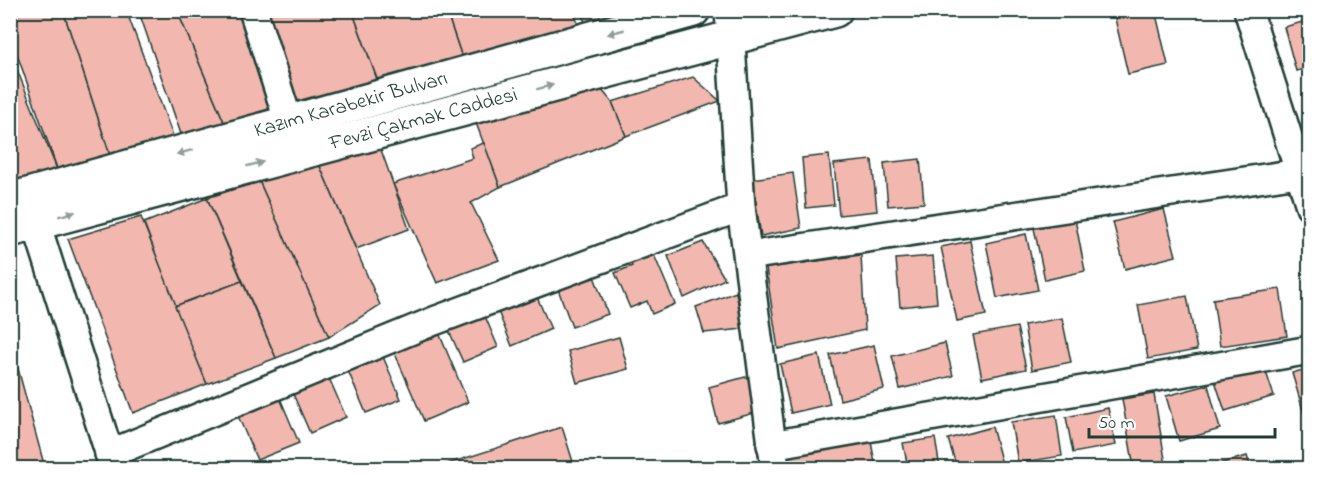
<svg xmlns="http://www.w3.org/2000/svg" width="1320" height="479" font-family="'Indie Flower',sans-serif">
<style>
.building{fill:#f2b7ae;stroke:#1f3d34;stroke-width:1.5}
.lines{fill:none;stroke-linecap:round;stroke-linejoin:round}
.street-casing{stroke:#1f3d34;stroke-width:32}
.secondary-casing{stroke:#1f3d34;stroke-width:38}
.street{stroke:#fff;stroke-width:27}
.secondary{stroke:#fff;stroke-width:33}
.oneway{fill:#8f9e9a}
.labels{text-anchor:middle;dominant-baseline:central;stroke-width:5;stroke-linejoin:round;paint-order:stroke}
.street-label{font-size:21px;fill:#1f3d34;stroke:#fff}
</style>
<rect width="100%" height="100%" fill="#fff"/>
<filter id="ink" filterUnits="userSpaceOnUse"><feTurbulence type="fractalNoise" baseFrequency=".0167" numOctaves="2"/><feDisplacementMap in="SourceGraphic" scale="12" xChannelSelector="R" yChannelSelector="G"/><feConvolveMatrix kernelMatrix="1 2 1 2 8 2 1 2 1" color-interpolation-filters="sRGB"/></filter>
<g filter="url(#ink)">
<!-- building -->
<g class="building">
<path d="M28,10H63L112,161L60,177L10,34V18Z"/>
<path d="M63,10H126L176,144L112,161Z"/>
<path d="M139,10H159L141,18Z"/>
<path d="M159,10H177L225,124L181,134L141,18Z"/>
<path d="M177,10H239L275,112L225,124Z"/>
<path d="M265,10H352L380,87L299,111Z"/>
<path d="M352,10H446L463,60L380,87Z"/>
<path d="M446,10H573L579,26L463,60Z"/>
<path d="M581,10H633L585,23Z"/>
<path d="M1113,10H1155L1168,65L1128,74Z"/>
<path d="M1310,20V68L1296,71L1284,27Z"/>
<path d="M10,52L60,177L10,191Z"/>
<path d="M693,77L720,101L626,136L612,102Z"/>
<path d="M600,88L612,102L626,136L500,187L476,123Z"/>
<path d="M484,143L500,187L471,203L499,260L437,283L393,184L473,158L470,148Z"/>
<path d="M379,144L409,229L356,249L318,162Z"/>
<path d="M829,155L834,205L806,208L802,158Z"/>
<path d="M920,159L924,203L888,206L884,163Z"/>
<path d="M872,160L877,211L839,215L834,164Z"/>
<path d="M318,162L380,305L329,337L259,181Z"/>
<path d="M793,173L801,228L761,236L752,179Z"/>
<path d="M259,181L329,337L276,358L207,198Z"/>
<path d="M207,198L242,281L175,306L144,223Z"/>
<path d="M1164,209L1176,256L1125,269L1113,222Z"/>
<path d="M141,217L207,384L133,413L68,239Z"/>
<path d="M1075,219L1085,271L1045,280L1034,228Z"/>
<path d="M1026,234L1038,290L997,298L986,243Z"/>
<path d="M970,241L986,315L957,321L941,247Z"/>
<path d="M703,242L725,279L684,298L668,256Z"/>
<path d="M651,248L675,304L652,314L647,301L630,308L615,273L632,266L628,258Z"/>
<path d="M861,255L865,330L778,349L766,268Z"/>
<path d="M933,256L937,303L900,307L896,259Z"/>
<path d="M591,268L608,314L572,327L555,281Z"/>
<path d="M242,281L276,358L207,384L175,306Z"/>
<path d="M533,288L551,329L512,346L495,304Z"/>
<path d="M1280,289L1287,336L1220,346L1213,299Z"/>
<path d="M736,292L743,329L704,333L696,307Z"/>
<path d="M1187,296L1197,350L1148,359L1138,305Z"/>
<path d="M482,309L498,347L463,362L446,324Z"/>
<path d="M1062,318L1071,362L1032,370L1024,325Z"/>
<path d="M434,321L468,402L424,421L389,340Z"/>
<path d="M1017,327L1026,369L982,378L973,335Z"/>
<path d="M619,337L628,369L577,383L568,351Z"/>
<path d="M10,339L45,468H10Z"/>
<path d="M945,343L953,376L900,389L892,356Z"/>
<path d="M874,345L884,389L840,400L830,355Z"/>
<path d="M381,352L401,399L366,413L346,366Z"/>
<path d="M819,355L830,404L791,413L780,364Z"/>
<path d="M1263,363L1274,396L1225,411L1214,378Z"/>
<path d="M1310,368V434L1292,373Z"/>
<path d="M326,371L346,417L310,433L290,387Z"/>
<path d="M749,376L758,412L718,423L709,387Z"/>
<path d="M1208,385L1220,429L1179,441L1166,396Z"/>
<path d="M277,391L299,443L257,460L235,409Z"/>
<path d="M1154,394L1166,465L1134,468L1122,399Z"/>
<path d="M1108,408L1116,445L1073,453L1066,417Z"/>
<path d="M1056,415L1062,456L1018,463L1011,422Z"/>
<path d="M562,427L575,468H448L447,464Z"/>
<path d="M992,427L1002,464L985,468H957L948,439Z"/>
<path d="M935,438L940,468H908L903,443Z"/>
<path d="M871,442L876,468H783L781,456Z"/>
<path d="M1247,456L1251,468H1204Z"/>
</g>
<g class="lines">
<!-- street casing -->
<g class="street-casing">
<g id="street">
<path d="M253,10L289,123"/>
<path d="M729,10L741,207L775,468"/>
<path d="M1248,10L1310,206"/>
<path d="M36,223L114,468"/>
<path d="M748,256L1298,173"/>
<path d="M771,445L1310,350"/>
<path d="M109,454L434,321L741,207"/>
</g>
</g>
<!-- secondary casing -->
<g class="secondary-casing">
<g id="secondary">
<path id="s1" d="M10,200L693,10"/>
<path id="s2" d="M10,230L835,10"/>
</g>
</g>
<!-- street -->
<use href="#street" class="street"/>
<!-- secondary -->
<use href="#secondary" class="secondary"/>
</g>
<!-- one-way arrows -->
<defs><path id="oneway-solid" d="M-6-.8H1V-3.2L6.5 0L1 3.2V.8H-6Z" transform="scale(1.5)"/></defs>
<g class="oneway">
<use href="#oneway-solid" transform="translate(616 32) rotate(164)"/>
<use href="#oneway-solid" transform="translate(545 87) rotate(-15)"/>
<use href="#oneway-solid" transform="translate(185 152) rotate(165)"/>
<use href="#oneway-solid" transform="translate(255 164) rotate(-15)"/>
<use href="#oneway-solid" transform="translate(67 214) rotate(-15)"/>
</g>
</g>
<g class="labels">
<!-- street labels -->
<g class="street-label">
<text stroke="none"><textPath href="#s1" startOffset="354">Kazım Karabekir Bulvarı</textPath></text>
<text stroke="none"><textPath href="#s2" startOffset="428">Fevzi Çakmak Caddesi</textPath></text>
</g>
</g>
<!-- margin -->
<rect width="1320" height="479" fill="none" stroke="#fff" stroke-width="36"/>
<rect x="18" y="18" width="1284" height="443" fill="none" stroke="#1f3d34" stroke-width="2" filter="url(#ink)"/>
<!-- scale -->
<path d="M1089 428v9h186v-9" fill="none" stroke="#1f3d34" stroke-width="3"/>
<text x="1098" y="428" font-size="18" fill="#1f3d34" stroke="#ffffff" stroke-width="4.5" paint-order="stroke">50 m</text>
</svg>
